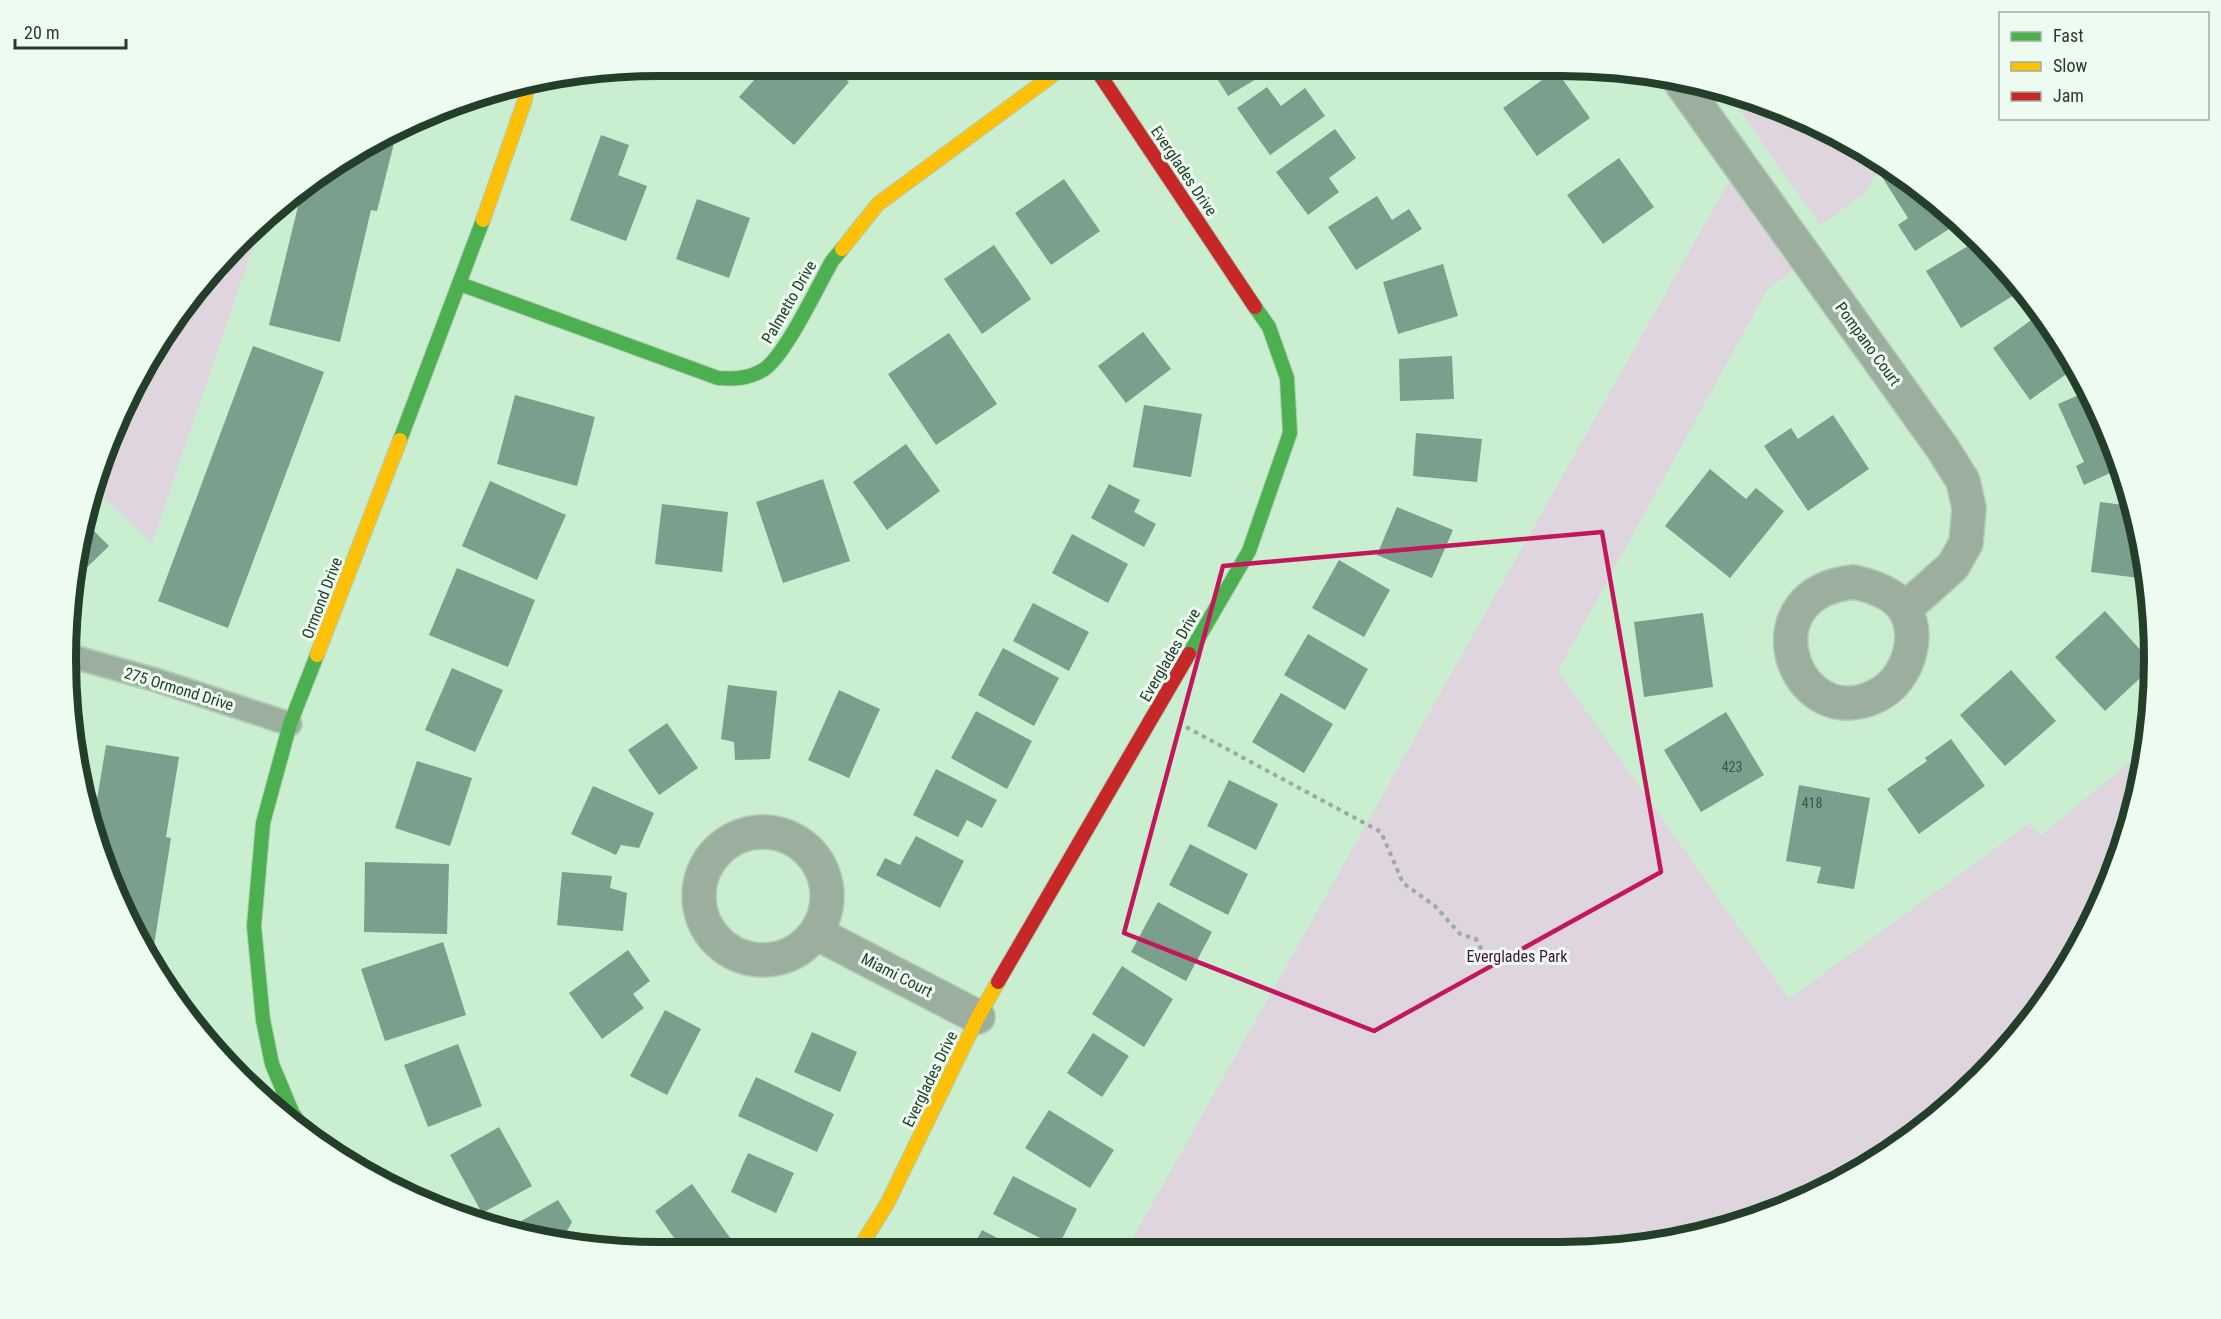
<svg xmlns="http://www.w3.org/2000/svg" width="2221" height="1319" font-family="'Roboto Condensed',sans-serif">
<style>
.green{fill:#dfd5df}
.building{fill:#7a9f8c}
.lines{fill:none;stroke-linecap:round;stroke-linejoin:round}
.lane-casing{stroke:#afccb4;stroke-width:26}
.street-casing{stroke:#afccb4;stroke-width:36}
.fast-casing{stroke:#afccb4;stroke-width:16}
.slow-casing{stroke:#afccb4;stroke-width:16}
.jam-casing{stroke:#afccb4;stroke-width:16}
.path{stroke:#9aae9e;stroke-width:4;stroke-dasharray:4.5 4.5;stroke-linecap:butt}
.lane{stroke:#9caf9f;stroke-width:22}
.street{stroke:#9caf9f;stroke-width:33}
.fast{stroke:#4caf50;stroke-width:14}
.slow{stroke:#ffc107;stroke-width:14}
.jam{stroke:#c62828;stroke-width:14}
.marked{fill:none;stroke:#c2185b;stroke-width:4.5;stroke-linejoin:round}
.labels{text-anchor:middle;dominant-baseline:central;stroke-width:6;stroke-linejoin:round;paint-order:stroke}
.number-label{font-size:14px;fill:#3a5742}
.street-label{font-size:16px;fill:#243f29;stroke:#eefbf0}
.park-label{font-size:16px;fill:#470e45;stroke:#eefbf0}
.rim{fill:none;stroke:#243f29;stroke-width:8}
</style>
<rect width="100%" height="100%" fill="#caeed0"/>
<!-- green -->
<g class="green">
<path d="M1727,92L1752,97L1883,162L1865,193L1820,225Z"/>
<path d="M1729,181L1793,270L1767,290L1558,671L1789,999L2030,823L2040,836L2146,749L2144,775L2110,886L2055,989L1981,1079L1859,1173L1752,1222L1601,1252H1125Z"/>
<path d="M262,221L152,543L93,487L127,397L166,329L240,240Z"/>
</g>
<!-- building -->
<g class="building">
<path d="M1211,69H1273L1228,96Z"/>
<path d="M763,70H835L849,82L794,145L739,97Z"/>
<path d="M1556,70L1590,118L1537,156L1503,108Z"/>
<path d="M1267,87L1281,106L1305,88L1325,116L1270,155L1237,108Z"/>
<path d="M398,127L377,211L371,210L340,342L269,325L303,186Z"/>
<path d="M1335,129L1356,158L1329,178L1339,192L1308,215L1276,172Z"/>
<path d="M601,135L629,145L618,175L647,186L626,241L570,220Z"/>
<path d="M1619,158L1654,207L1603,244L1567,195Z"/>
<path d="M1894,169L1960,222L1915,251L1898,225L1908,218L1882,177Z"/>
<path d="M1064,179L1100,231L1051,265L1015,213Z"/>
<path d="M1377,196L1392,220L1409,209L1422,229L1356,270L1328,227Z"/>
<path d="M697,199L750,218L729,278L676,259Z"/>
<path d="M1980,239L2004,268L2019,292L1961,328L1926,271Z"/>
<path d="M994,245L1031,299L982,334L944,279Z"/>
<path d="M1443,264L1458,316L1398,334L1383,282Z"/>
<path d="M2041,313L2055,329L2075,368L2030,400L1993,348Z"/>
<path d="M1143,332L1171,369L1126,403L1098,366Z"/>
<path d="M949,333L997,404L936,445L888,374Z"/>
<path d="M253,346L324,372L228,628L158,601Z"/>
<path d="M1452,356L1454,399L1400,401L1399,359Z"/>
<path d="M2088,391L2110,432L2121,468L2084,485L2076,466L2084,462L2058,404Z"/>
<path d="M515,395L595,417L577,486L497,464Z"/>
<path d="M1144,405L1202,414L1191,477L1133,467Z"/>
<path d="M1833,415L1869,469L1808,511L1764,446L1791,428L1798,439Z"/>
<path d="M1416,433L1482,439L1477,482L1413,476Z"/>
<path d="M906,444L940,491L887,530L853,482Z"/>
<path d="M1710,469L1746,499L1756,488L1784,511L1730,578L1665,526Z"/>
<path d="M823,479L850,561L783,583L756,502Z"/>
<path d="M490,481L566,515L537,580L462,546Z"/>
<path d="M1109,484L1140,500L1134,512L1156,524L1144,547L1091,518Z"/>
<path d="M2100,502L2132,506L2144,543L2147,579L2091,572Z"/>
<path d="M662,504L728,512L722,572L655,564Z"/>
<path d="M1397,507L1453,530L1432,578L1377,555Z"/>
<path d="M84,521L109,546L77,577Z"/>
<path d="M1072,534L1128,564L1108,603L1052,573Z"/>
<path d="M1339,560L1390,590L1364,637L1312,608Z"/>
<path d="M457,568L535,600L508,667L429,635Z"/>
<path d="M1033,603L1089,632L1069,671L1013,641Z"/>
<path d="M2105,611L2154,665L2105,711L2055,657Z"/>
<path d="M1703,613L1713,687L1644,697L1634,622Z"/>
<path d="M1308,634L1368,669L1345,710L1284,675Z"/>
<path d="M1003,648L1059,678L1034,726L978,695Z"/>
<path d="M452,668L503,690L475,752L425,730Z"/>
<path d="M2011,670L2056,721L2005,766L1960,715Z"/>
<path d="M728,685L777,691L770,759L735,760L734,742L721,739Z"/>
<path d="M839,690L880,709L849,778L808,760Z"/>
<path d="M1281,693L1333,724L1304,773L1252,742Z"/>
<path d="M976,711L1032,741L1007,789L951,758Z"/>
<path d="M1726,712L1764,775L1701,812L1664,750Z"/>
<path d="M667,723L698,768L659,795L628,750Z"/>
<path d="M1951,739L1985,786L1919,834L1887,789L1927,761L1925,758Z"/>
<path d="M106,745L179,757L166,837L171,838L151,964L98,851L92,830Z"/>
<path d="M417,761L472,778L450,846L395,828Z"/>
<path d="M936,769L997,800L982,828L967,820L958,837L913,815Z"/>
<path d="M1229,780L1278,804L1256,850L1207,826Z"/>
<path d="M1799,785L1870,798L1854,889L1817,883L1821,867L1786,861Z"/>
<path d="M593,786L654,813L639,848L621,845L616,855L571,834Z"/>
<path d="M916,836L964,861L940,908L876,875L885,858L900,865Z"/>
<path d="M1190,844L1248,874L1228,915L1169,885Z"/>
<path d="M365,862L449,864L447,934L364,932Z"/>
<path d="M562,872L612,876L610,888L627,893L623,931L557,925Z"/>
<path d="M1158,902L1212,932L1186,981L1131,952Z"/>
<path d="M443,942L466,1015L385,1041L361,969Z"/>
<path d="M628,950L650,981L633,994L644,1008L602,1039L569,993Z"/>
<path d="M1122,966L1173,999L1144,1047L1092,1014Z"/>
<path d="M665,1010L701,1029L667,1095L630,1076Z"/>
<path d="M812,1032L857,1052L840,1092L794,1072Z"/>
<path d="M1093,1033L1129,1056L1102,1097L1067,1073Z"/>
<path d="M458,1044L482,1106L428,1127L404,1065Z"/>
<path d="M756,1077L834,1114L817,1152L738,1116Z"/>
<path d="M1049,1110L1114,1150L1090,1188L1025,1148Z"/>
<path d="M499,1127L532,1186L482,1213L450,1155Z"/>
<path d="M748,1153L794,1173L776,1213L731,1192Z"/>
<path d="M1013,1176L1077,1209L1058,1247L993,1214Z"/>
<path d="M692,1184L733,1242L719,1252H684L655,1211Z"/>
<path d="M558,1200L572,1222L563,1238L565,1241L507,1229Z"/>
<path d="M982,1230L1024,1252H970Z"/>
</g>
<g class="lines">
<!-- lane casing -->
<g class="lane-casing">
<path id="lane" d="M67,655L156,680L290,724"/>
</g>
<!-- street casing -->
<g class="street-casing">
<g id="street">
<path d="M1681,83L1943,449L1963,481L1969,508L1966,543L1953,566L1905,609"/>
<path d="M1854,582C1872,586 1895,594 1905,610C1918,632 1911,661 1897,679C1888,691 1877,697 1863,701C1789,721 1750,592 1854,582Z"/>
<circle cx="763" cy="896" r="64"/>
<path d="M816,933L978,1017"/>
</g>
</g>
<!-- fast casing -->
<g class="fast-casing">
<g id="fast">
<path d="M460,284L718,378C734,379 748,379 763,370C784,358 818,286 832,261L842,249"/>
<path d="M400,440L483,220"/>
<path d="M1189,654L1249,551L1290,433L1287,378L1269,327L1255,307"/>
<path d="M307,1135L292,1112L272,1064L263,1020L254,926L263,823L290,724L317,655"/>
</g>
</g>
<!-- slow casing -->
<g class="slow-casing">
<g id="slow">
<path d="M483,220L525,100L527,84"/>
<path d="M842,249L878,204L1061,69"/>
<path d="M317,655L400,440"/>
<path d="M857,1252L887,1204L978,1017L998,982"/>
</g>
</g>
<!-- jam casing -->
<g class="jam-casing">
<g id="jam">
<path d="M1096,69L1255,307"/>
<path d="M998,982L1189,654"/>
</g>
</g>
<!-- path -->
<path class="path" d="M1186,727L1381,832L1403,883L1435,906L1460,934L1476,939L1487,960L1496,963"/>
<!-- lane -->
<use href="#lane" class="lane"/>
<!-- street -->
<use href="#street" class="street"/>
<!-- fast -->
<use href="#fast" class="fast"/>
<!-- slow -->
<use href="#slow" class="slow"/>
<!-- jam -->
<use href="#jam" class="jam"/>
</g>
<!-- marked area -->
<path class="marked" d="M1602,532L1661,872L1374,1031L1124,933L1223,566Z"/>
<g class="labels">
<!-- number labels -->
<g class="number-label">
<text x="1732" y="767">423</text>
<text x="1812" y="803">418</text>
</g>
<!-- street labels -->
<g class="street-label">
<text transform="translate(1184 171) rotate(56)">Everglades Drive</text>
<text transform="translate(789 302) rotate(-60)">Palmetto Drive</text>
<text transform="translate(1868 344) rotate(54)">Pompano Court</text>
<text transform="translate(322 598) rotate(-69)">Ormond Drive</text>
<text transform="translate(1170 655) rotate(-60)">Everglades Drive</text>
<text transform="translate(179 689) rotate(17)">275 Ormond Drive</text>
<text transform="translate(897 975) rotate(27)">Miami Court</text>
<text transform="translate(930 1079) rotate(-64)">Everglades Drive</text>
</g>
<!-- park labels -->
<g class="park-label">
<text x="1517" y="956">Everglades Park</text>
</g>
</g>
<!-- crop -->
<path d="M0 0H2221V1319H0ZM659 76H1561A583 583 0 0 1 2144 659V659A583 583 0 0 1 1561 1242H659A583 583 0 0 1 76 659V659A583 583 0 0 1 659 76Z" fill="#eefbf0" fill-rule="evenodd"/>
<path class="rim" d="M659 76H1561A583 583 0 0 1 2144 659V659A583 583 0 0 1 1561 1242H659A583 583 0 0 1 76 659V659A583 583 0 0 1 659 76Z"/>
<!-- legend -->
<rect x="1999" y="12" width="210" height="108" fill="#eefbf0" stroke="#9db0a0" stroke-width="1.5"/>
<rect x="2011" y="32" width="30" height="9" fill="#4caf50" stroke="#9db0a0" stroke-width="1.5"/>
<text x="2053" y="42" font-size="18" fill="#243f29">Fast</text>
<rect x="2011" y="62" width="30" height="9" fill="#ffc107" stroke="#9db0a0" stroke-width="1.5"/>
<text x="2053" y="72" font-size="18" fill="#243f29">Slow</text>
<rect x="2011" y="92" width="30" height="9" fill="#c62828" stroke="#9db0a0" stroke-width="1.5"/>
<text x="2053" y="102" font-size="18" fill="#243f29">Jam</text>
<!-- scale -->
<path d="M15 39v9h111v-9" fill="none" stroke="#243f29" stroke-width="3"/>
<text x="24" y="39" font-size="18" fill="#243f29" stroke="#eefbf0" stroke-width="4.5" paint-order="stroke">20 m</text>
</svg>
